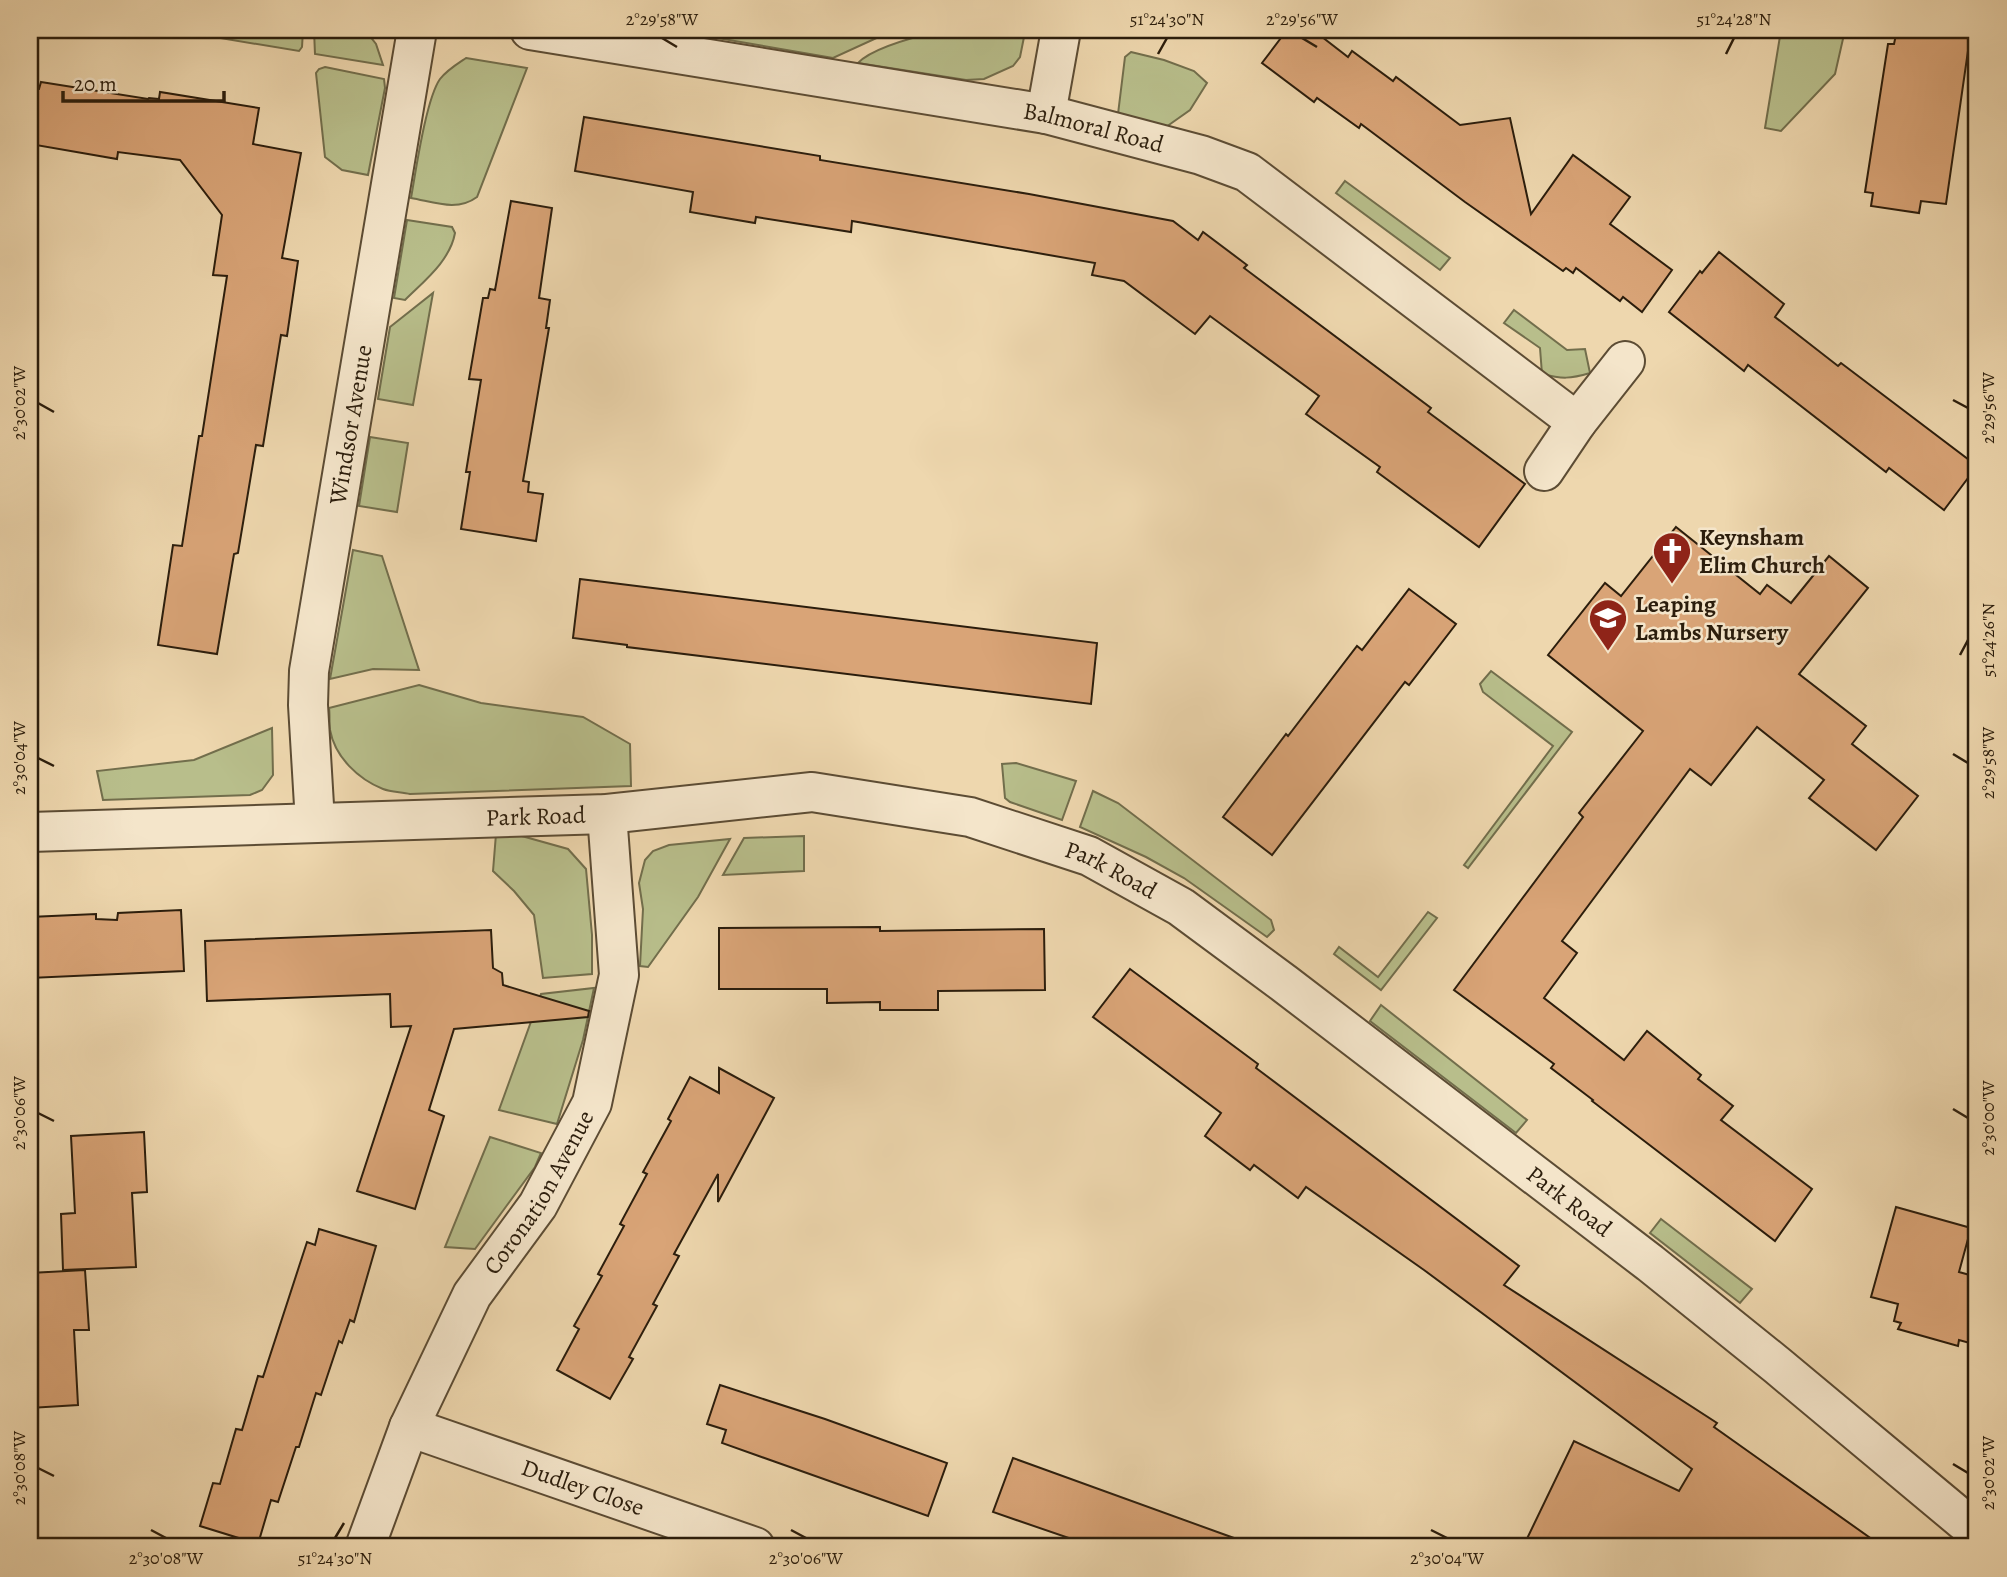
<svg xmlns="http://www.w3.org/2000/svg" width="2007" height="1577" font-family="Alegreya,serif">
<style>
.green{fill:#b8be8b;stroke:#726e4c;stroke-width:2}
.building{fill:#d9a477;stroke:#2b1d0c;stroke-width:2}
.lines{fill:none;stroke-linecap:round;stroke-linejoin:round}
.minor-casing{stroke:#5c4c34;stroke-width:42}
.minor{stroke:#f4e5ca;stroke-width:38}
.ticks{fill:none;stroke:#2b1d0c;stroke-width:2.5}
.labels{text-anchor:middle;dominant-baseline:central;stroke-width:5;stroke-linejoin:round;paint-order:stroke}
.street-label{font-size:24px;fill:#2b1d0c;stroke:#f4e5ca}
.poi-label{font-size:24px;font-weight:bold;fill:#2b1d0c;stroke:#f4e5ca;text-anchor:start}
.neatline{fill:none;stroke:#2b1d0c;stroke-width:2.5}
.ticks-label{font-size:18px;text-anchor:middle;fill:#2b1d0c}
</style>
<rect width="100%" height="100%" fill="#eed7ae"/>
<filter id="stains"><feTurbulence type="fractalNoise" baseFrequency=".00286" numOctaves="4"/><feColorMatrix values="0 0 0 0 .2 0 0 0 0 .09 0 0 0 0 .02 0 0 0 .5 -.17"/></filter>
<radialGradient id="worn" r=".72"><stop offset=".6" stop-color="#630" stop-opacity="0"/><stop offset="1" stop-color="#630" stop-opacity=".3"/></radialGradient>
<!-- green -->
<g class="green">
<path d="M215,30H303L302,47L299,51L214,37Z"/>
<path d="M314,30H365L376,44L383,65L315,54Z"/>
<path d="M671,30H894L833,58Z"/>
<path d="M944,30L1018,31L1017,36L1024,37L1020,57L1013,66L984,79L966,80L858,63C873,47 922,35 944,30Z"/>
<path d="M1781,30H1845L1835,74L1781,131L1765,128Z"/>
<path d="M1131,52L1164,60L1194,71L1207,83L1190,110L1166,127L1118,114L1125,57Z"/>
<path d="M466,58L527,68L477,197C457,212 434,202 411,198C416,170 426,99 440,79C447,70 457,64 466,58Z"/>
<path d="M325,67L384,79L385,88L368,175L342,170L325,157L316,73L319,69Z"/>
<path d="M1345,181L1450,258L1440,270L1336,193Z"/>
<path d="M407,220L452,227L455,233C450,261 424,281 405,300L394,298Z"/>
<path d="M433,293L413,405L378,399L390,327Z"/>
<path d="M1514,310L1567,350L1585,349L1590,373C1570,379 1562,379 1542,374L1540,348L1504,323Z"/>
<path d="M370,437L408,443L397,512L359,506Z"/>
<path d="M353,550L382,556L419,670L373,669L330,679Z"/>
<path d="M1491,671L1572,732L1468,868L1464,865L1553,746L1483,692L1480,684Z"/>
<path d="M419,685L481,703L583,717L630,744L631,786L410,794C402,792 391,792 383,789C358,779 335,757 330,730C329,723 330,715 329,708Z"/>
<path d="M272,728L273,775L262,790L250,795L103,800L97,771L194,760Z"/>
<path d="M1016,763L1076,781L1062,820L1010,802L1005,798L1002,764Z"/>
<path d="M1093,791L1118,803L1271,920L1274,930L1267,937L1184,878L1146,857L1080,827Z"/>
<path d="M511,833L568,849L586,869L592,935V974L543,978L534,915L514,891L493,871L496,834Z"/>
<path d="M804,836V871L723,875L744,838Z"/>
<path d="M730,839L698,897L648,967L640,966L643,909L639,883L645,860L653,851L669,845Z"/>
<path d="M1428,912L1437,918L1381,990L1334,954L1339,947L1378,977Z"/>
<path d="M594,988L583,1040L557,1124L499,1110L541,994Z"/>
<path d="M1381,1005L1527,1120L1516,1133L1370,1021Z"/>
<path d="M490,1137L541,1153L535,1167L475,1249L445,1247Z"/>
<path d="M1661,1219L1752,1289L1740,1303L1650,1233Z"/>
</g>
<!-- building -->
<g class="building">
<path d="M1287,30H1313L1348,57L1352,51L1393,81L1396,77L1460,125L1510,118L1531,214L1573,155L1630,197L1610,224L1672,270L1642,312L1623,297L1620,301L1576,268L1573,273L1566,268L1563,271L1465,202L1361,124L1359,128L1317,98L1314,102L1262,63Z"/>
<path d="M1897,30H1971L1946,204L1921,201L1919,213L1871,206L1873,193L1865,192L1888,44H1894Z"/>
<path d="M41,82L148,99L149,98L159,99L160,92L259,108L253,144L301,153L282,258L298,261L287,336L281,335L263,446L256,445L238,553L234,554L217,654L158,645L173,545L182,546L199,436H202L227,276L213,275L222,215L180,160L118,152L117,159L30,144V88L39,89Z"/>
<path d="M584,117L820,156V160L1029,194L1173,221L1198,240L1203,232L1247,265L1244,268L1431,408L1428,412L1525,484L1479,547L1377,472L1380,467L1306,414L1319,396L1210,316L1195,334L1124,281L1092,275L1095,263L852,221L851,232L756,217L755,223L690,212L693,192L575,171Z"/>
<path d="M511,201L552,208L539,298L550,300L546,328H549L523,481L529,482L528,492L543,494L536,541L461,529L470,472H466L481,380L469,379L483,298H488L490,289L495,290Z"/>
<path d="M1719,252L1784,304L1775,317L1838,366L1841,363L1977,466L1944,510L1889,468L1886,472L1748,365L1744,371L1669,312L1700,271L1702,273Z"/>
<path d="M1676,527L1760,594L1767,585L1791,603L1829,556L1868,588L1799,674L1866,726L1852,744L1918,796L1876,850L1809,798L1824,780L1757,727L1711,785L1690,769L1562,941L1577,953L1544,998L1624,1060L1647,1031L1701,1075L1698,1079L1733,1106L1721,1120L1812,1189L1775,1241L1592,1101L1593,1100L1551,1068L1554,1064L1454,990L1583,817L1579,813L1643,731L1548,655L1605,583L1621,596Z"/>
<path d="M580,579L1097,643L1091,704L627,647V645L573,638Z"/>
<path d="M1409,589L1456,624L1409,685L1405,682L1272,855L1223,817L1286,734L1288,736L1357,646L1362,650Z"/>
<path d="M181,910L184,971L30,978V917L96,914V919L117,920L118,913Z"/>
<path d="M880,927V931L1044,929L1045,990L938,991V1010H880V1002L827,1003V989H719V928Z"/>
<path d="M491,930L493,968L502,973L503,985L589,1011L588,1017L454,1029L429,1110L444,1116L415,1209L357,1191L411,1026L391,1027L390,994L207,1001L205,941Z"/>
<path d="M1130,969L1258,1064L1256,1068L1519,1266L1504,1285L1717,1423L1714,1427L1883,1547H1523L1574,1441L1679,1491L1692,1469L1424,1270L1306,1187L1298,1198L1254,1165L1250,1170L1205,1136L1221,1113L1093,1017Z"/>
<path d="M719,1068L774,1098L718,1202V1174L674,1254L679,1256L653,1304L657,1306L629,1357L633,1359L610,1399L557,1370L579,1329L574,1326L602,1276L598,1274L624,1226L620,1224L647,1174L643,1172L671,1121L668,1119L690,1077L719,1093Z"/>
<path d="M144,1132L147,1192L132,1193L136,1267L63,1270L61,1214L75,1213L71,1136Z"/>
<path d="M1896,1207L1971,1228L1959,1272L1977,1277V1345L1959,1340L1958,1346L1898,1329L1901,1323L1894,1321L1898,1304L1871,1297Z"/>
<path d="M319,1229L376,1246L354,1322L350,1320L342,1343L339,1341L321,1395L316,1393L299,1447H296L278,1502L271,1500L258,1544L200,1526L213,1483L220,1484L236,1429L242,1430L258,1376L263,1377L307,1242L315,1245Z"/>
<path d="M85,1270L89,1330H74L78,1405L30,1408V1273Z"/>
<path d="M720,1385L825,1419L947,1463L928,1516L722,1443L726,1430L707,1424Z"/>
<path d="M1013,1458L1245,1542L1244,1547H1095L993,1512Z"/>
</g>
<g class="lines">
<!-- minor casing -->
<g class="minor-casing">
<g id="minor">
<path id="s1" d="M530,30L1046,114L1201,155L1247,172L1577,422"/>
<path d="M1046,114L1061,30"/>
<path d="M1544,471L1577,422L1625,361"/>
<path id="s2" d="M315,822L308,705L309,671L417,30"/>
<path id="s3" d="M30,832L607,814L812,792L970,817L1089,856L1181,907L1285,984L1650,1263L1778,1366L1977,1532"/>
<path id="s4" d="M409,1427L755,1547"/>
<path id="s5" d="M365,1547L409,1427L472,1295L538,1205L592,1103L619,975L607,814"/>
</g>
</g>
<!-- minor -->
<use href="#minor" class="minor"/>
</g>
<!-- ticks -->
<path class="ticks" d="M662,38L677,47M1302,38L1317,47M1158,54L1167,38M1726,54L1734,38M1953,400L1968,408M38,403L54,412M1960,655L1968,640M1953,754L1968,763M38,758L54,766M1953,1109L1968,1118M38,1113L54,1121M1953,1464L1968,1473M38,1468L54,1476M151,1530L166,1538M791,1530L806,1538M1431,1530L1447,1538M335,1538L344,1523"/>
<!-- icons -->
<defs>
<g id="church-pin" transform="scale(2.0125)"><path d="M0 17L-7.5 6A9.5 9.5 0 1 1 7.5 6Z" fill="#8f2418" stroke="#f4e5ca"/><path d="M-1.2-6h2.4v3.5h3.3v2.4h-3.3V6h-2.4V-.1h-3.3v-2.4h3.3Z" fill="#fff"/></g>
<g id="school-pin" transform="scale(2.0125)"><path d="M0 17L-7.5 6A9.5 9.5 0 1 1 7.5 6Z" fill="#8f2418" stroke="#f4e5ca"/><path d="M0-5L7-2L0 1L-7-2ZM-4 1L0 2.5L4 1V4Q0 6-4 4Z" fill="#fff"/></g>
</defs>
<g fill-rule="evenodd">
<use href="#church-pin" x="1672" y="551"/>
<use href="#school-pin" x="1608" y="618"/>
</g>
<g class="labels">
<!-- street labels -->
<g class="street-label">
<text stroke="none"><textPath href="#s1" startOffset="572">Balmoral Road</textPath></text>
<text stroke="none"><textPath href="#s2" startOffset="401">Windsor Avenue</textPath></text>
<text stroke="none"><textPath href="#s3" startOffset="506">Park Road</textPath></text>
<text stroke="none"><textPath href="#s3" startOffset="1094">Park Road</textPath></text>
<text stroke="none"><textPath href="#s5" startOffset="397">Coronation Avenue</textPath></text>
<text stroke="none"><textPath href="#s3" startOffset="1661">Park Road</textPath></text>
<text stroke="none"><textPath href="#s4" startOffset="184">Dudley Close</textPath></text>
</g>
<!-- poi labels -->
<g class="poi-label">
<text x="1699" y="537">Keynsham<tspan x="1699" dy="28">Elim Church</tspan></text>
<text x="1635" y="604">Leaping<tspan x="1635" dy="28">Lambs Nursery</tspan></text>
</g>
</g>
<!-- margin -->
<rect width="2007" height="1577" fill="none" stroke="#eed7ae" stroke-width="77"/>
<!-- scale -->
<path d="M63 91v10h161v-10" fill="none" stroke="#2b1d0c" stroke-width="3.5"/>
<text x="74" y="91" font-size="21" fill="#2b1d0c" stroke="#f4e5ca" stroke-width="5" paint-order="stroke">20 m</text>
<rect x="38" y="38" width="1930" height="1500" class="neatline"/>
<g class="ticks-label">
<text x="662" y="25">2°29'58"W</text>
<text x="1167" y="25">51°24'30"N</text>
<text x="1302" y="25">2°29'56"W</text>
<text x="1734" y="25">51°24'28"N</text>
<text transform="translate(19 403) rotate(-90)" y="6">2°30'02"W</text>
<text transform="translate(1988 408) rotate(-90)" y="6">2°29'56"W</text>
<text transform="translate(1988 640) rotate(-90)" y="6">51°24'26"N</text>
<text transform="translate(19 758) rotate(-90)" y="6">2°30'04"W</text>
<text transform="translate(1988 763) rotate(-90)" y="6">2°29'58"W</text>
<text transform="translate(19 1113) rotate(-90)" y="6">2°30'06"W</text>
<text transform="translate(1988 1118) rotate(-90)" y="6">2°30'00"W</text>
<text transform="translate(19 1468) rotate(-90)" y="6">2°30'08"W</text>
<text transform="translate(1988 1473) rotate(-90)" y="6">2°30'02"W</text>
<text x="166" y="1564">2°30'08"W</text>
<text x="335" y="1564">51°24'30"N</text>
<text x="806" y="1564">2°30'06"W</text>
<text x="1447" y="1564">2°30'04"W</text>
</g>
<rect width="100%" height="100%" filter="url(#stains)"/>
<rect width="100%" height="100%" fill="url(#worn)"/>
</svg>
